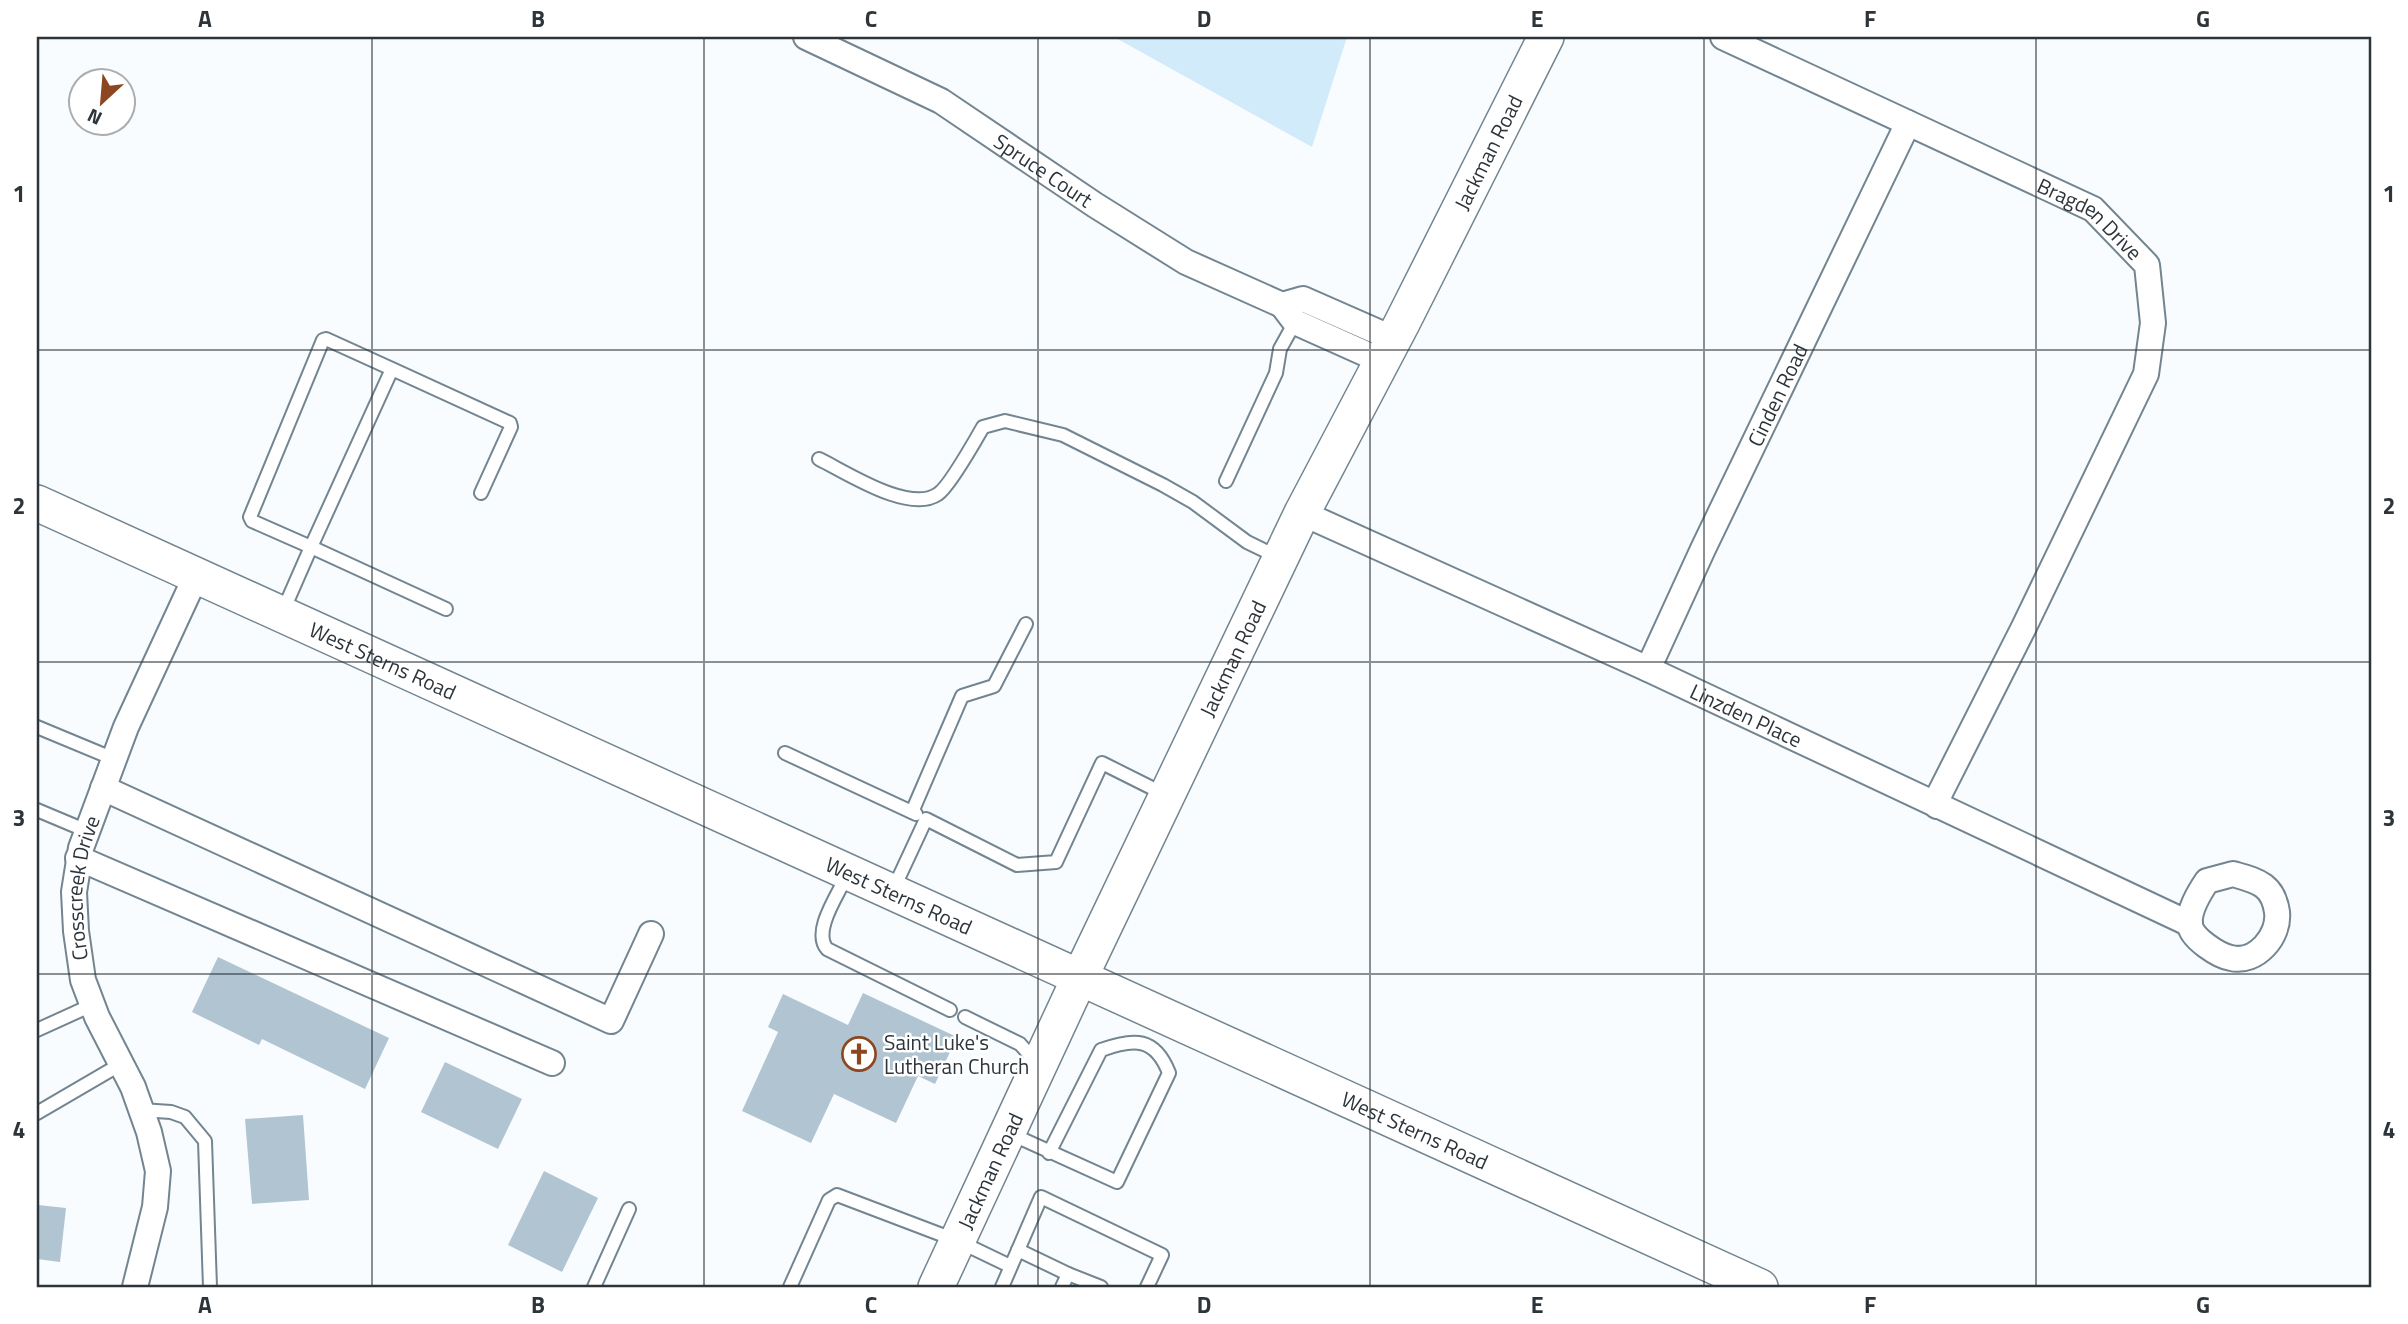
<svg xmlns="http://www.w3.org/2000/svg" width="2408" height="1324" font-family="'Titillium Web',sans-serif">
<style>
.green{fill:#d1ebfb}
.building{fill:#b1c4d1}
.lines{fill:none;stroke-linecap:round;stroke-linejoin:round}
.lane-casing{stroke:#738590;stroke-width:16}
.street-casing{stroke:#738590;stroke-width:28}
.secondary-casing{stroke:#738590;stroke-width:38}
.lane{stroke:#fff;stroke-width:12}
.street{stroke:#fff;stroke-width:24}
.secondary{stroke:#fff;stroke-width:35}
.grid{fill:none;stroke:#2d353a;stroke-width:2;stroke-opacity:0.55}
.labels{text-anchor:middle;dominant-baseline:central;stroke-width:5;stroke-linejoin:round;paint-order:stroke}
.street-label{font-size:21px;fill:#2d353a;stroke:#fff}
.poi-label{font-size:21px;fill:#2d353a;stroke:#fff;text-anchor:start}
.neatline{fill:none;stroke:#2d353a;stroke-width:2.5}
.grid-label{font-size:23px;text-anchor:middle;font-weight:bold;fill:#2d353a}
</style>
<rect width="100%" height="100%" fill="#f8fcfe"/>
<!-- green -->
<path class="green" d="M1114,37H1347L1312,147Z"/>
<!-- building -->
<g class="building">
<path d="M218,957L389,1038L365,1089L262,1039L259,1045L192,1012Z"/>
<path d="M863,993L957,1037L935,1084L918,1076L896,1123L834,1094L811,1143L742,1111L778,1032L768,1027L783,994L848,1025Z"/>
<path d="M445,1062L522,1099L498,1149L421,1112Z"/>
<path d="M303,1115L309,1200L252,1204L245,1119Z"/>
<path d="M544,1171L598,1198L562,1272L508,1245Z"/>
<path d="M38,1205L66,1208L60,1262L37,1259Z"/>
</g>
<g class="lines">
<!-- lane casing -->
<g class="lane-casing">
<g id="lane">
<path d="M392,369L326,339L323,340L250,517L252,521L311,547L392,369L510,423L511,427L481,493"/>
<path d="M819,459C846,472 909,514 938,494C949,487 975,441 983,427L1005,421L1063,435L1163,485L1193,502L1247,542L1280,558"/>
<path d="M1226,481L1276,373L1280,349L1295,322"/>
<path d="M283,611L311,547L446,609"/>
<path d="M37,727L114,759"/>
<path d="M785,753L916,814"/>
<path d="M37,810L87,831"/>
<path d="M912,812L962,696L994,686L1026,624"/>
<path d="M847,875C838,895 812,931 827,949L950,1010"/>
<path d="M893,890L926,819L1017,865L1056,862L1102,763L1164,794"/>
<path d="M965,1017L1020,1044L1037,1063"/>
<path d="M37,1030L92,1005"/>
<path d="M141,1110L171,1112L185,1117L205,1141L210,1287"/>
<path d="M37,1113L121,1064"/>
<path d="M1011,1134L1117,1182L1169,1073C1155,1037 1134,1038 1101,1050L1049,1153"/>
<path d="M1018,1250L1068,1274"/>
<path d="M594,1287L629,1209"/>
<path d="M790,1287L829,1200L837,1195L958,1241L1010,1266"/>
<path d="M1002,1287L1041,1197L1162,1255L1147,1287"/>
<path d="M1062,1287L1068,1274L1101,1287"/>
</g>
</g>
<!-- street casing -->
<g class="street-casing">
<g id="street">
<path id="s1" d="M806,37L941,101L1095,205L1186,262L1282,305L1295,322L1382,361"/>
<path id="s2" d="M1723,37L2093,209L2147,265L2153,323L2146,374L2024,627L1940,793L1937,806"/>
<path d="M1282,305L1303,299L1394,339"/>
<path id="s3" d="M1302,513L1648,669L2190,924"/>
<path id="s4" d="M1648,669L1703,549L1908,123"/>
<path d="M103,788L611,1021L651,934"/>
<path d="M78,858L552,1063"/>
<path d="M2233,874C2257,881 2273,884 2277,912C2280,936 2256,964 2231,958C2219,956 2191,938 2190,925C2188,911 2199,893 2207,881Z"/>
<path id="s5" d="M135,1287L155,1207L158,1171L149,1132L133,1087L97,1017L83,980L76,931L74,892L81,848L126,727L196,576"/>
</g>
</g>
<!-- secondary casing -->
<g class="secondary-casing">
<g id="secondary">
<path id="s6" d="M37,503L1760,1287"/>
<path id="s7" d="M936,1287L1080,977L1302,513L1402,323L1546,37"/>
</g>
</g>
<!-- lane -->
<use href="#lane" class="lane"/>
<!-- street -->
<use href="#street" class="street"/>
<!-- secondary -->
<use href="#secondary" class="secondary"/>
</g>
<!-- grid -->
<path class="grid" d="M372,37V1287M704,37V1287M1038,37V1287M1370,37V1287M1704,37V1287M2036,37V1287M37,350H2371M37,662H2371M37,974H2371"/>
<!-- icons -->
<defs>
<g id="church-ring" transform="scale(1.75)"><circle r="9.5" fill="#fff" stroke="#8c4620" stroke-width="1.5"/><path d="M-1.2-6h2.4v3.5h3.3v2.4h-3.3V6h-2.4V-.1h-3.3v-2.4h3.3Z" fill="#8c4620"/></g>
</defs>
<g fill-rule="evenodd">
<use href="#church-ring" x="859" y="1054"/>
</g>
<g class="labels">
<!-- street labels -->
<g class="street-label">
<text stroke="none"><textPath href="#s7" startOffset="1262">Jackman Road</textPath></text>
<text stroke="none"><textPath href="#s1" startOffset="273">Spruce Court</textPath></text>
<text stroke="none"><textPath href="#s2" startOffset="411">Bragden Drive</textPath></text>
<text stroke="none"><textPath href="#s4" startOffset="303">Cinden Road</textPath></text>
<text stroke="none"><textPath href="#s7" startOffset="695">Jackman Road</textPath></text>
<text stroke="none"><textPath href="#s6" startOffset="380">West Sterns Road</textPath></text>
<text stroke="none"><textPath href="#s3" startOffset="488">Linzden Place</textPath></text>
<text stroke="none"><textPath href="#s5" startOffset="418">Crosscreek Drive</textPath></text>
<text stroke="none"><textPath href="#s6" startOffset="947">West Sterns Road</textPath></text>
<text stroke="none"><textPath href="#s6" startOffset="1514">West Sterns Road</textPath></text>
<text stroke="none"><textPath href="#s7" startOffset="128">Jackman Road</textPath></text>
</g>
<!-- poi labels -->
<g class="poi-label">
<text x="884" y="1042">Saint Luke's<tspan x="884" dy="24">Lutheran Church</tspan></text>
</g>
</g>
<!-- border -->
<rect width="2408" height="1324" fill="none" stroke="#ffffff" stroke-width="77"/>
<!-- north arrow -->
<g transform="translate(102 102) rotate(206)"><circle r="33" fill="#ffffff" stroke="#abaeb0" stroke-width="2"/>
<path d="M0-5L12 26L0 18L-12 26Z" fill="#8c4620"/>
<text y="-10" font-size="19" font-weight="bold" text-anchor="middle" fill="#2d353a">N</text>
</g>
<rect x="38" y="38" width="2332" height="1248" class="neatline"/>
<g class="grid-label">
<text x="205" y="27">A</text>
<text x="538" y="27">B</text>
<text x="871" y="27">C</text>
<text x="1204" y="27">D</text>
<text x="1537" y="27">E</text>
<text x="1870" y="27">F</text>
<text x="2203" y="27">G</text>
<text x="19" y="202">1</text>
<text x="2389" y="202">1</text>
<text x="19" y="514">2</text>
<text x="2389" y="514">2</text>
<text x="19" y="826">3</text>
<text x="2389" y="826">3</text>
<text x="19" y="1138">4</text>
<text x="2389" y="1138">4</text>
<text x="205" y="1313">A</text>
<text x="538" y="1313">B</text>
<text x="871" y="1313">C</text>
<text x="1204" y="1313">D</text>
<text x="1537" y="1313">E</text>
<text x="1870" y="1313">F</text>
<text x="2203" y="1313">G</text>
</g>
</svg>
